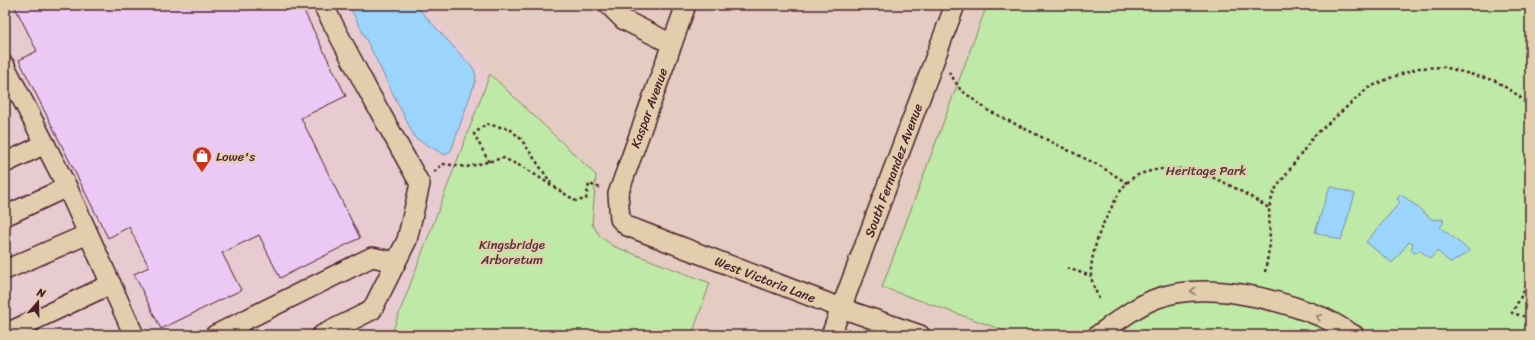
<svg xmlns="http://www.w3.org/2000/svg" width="1535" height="340" font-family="Sriracha,sans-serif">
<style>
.built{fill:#e7cbd1}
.green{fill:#bfe9a6;stroke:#848468}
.water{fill:#9cd5fc;stroke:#7b8ca8}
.building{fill:#ecc9f4;stroke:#4a1f2b}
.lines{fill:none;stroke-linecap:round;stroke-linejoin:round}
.minor-casing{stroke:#4a1f2b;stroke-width:22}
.path{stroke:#4a1f2b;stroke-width:2.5;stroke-dasharray:3 3;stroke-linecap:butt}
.minor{stroke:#e2cead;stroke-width:19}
.oneway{stroke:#96766c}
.labels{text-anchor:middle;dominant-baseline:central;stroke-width:4;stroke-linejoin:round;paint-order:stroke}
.street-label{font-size:13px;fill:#4a1f2b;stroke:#e2cead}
.poi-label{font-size:13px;fill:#4a1f2b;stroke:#e2cead;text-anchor:start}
.park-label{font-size:13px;fill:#563337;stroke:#e2cead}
</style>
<rect width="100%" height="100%" fill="#e5ccc2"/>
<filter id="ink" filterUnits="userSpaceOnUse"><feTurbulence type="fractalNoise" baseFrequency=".025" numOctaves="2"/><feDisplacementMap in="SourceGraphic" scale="8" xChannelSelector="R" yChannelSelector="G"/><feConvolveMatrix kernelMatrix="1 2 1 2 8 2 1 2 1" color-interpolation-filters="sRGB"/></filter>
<g filter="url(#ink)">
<!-- built -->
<path class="built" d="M5,5H425L490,74L391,335H5Z"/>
<!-- green -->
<g class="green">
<path d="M987,5H1530V335H1017L882,287Z"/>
<path d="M490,74L596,175L592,224L600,236L613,246L710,283L692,335H391Z"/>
</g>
<!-- water -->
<g class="water">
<path d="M349,5H415L474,69L476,76L475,82L451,151L445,155L415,138Z"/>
<path d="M1330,186L1355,194L1341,240L1315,232Z"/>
<path d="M1401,194L1433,220L1443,219V224L1440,227L1470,251L1451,263L1437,251L1430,259L1420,250L1416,253L1413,252L1411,249L1413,243L1409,242L1392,263L1366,242L1400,202L1397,199Z"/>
</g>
<!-- building -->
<path class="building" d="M14,5H301L346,96L301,118L360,238L280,278L259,235L222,253L241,290L161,329L134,274L149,267L129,227L108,238L19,60L37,51Z"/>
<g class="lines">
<!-- minor casing -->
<g class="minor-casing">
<g id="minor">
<path d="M609,5L624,20L672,44"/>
<path id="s1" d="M686,5L618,194L620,219L627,226L841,308L920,335"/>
<path d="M5,66L67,187L134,335"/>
<path d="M5,163L45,144"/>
<path d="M5,216L67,187"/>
<path d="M5,270L88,234"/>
<path d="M5,334L111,284"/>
<path d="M215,335L372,257L396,262"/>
<path d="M322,335L372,310L407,240L420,184L366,87L323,5"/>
<path id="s2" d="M831,335L955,5"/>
<path d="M1098,335C1116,322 1135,307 1155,299C1204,280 1275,298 1322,317C1333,322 1343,329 1354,335"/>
</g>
</g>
<!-- path -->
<g class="path">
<path d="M949,72L960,89L987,110L1100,166L1127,183"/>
<path d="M489,162L474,134L486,124L510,129L521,139L551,183"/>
<path d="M434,172L443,164L467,167L503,158L523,167L576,201L586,199L589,184L601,188"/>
<path d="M1067,268L1091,276"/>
<path d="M1265,272L1270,244L1269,208L1274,191L1314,136L1368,88L1390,78L1419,68L1444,67L1496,81L1519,96L1530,108"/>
<path d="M1530,280L1512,313L1530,318"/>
<path d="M1099,299C1096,292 1092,283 1091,276C1090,260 1098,234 1105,220C1112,208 1117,193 1127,183C1133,176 1142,173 1151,171C1193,160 1234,187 1269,208"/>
</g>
<!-- minor -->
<use href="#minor" class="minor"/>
</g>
<!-- one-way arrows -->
<defs><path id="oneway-chevron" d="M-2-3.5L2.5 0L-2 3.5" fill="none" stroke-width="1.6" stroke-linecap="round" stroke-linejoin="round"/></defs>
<g class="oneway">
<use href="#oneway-chevron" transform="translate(1193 291) rotate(-180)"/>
<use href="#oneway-chevron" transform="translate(1319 317) rotate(-159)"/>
</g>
</g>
<!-- icons -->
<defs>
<g id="shop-pin" transform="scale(1)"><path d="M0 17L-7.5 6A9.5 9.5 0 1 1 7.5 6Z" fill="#c8321e" stroke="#e2cead"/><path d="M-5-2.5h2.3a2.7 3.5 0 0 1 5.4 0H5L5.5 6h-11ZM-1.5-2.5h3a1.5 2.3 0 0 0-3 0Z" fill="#fff"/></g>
</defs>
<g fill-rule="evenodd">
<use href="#shop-pin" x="202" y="156"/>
</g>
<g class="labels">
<!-- street labels -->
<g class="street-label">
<text transform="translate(649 108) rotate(-70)">Kaspar Avenue</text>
<text stroke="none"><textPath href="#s2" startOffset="176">South Fernandez Avenue</textPath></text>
<text stroke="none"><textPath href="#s1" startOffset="384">West Victoria Lane</textPath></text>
</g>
<!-- poi labels -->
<g class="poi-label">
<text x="216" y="156">Lowe's</text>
</g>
<!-- park labels -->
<g class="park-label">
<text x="1206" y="170">Heritage Park</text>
<text x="512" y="244">Kingsbridge<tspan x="512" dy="15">Arboretum</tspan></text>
</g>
</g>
<!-- margin -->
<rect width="1535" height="340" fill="none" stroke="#e2cead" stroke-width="20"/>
<rect x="10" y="10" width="1515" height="320" fill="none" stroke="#4a1f2b" stroke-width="1.5" filter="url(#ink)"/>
<!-- north arrow -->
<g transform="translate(38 302) rotate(20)" stroke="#e2cead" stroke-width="3" paint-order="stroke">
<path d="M0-3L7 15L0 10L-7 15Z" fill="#4a1f2b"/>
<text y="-6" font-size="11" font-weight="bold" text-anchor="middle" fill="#4a1f2b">N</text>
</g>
</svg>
